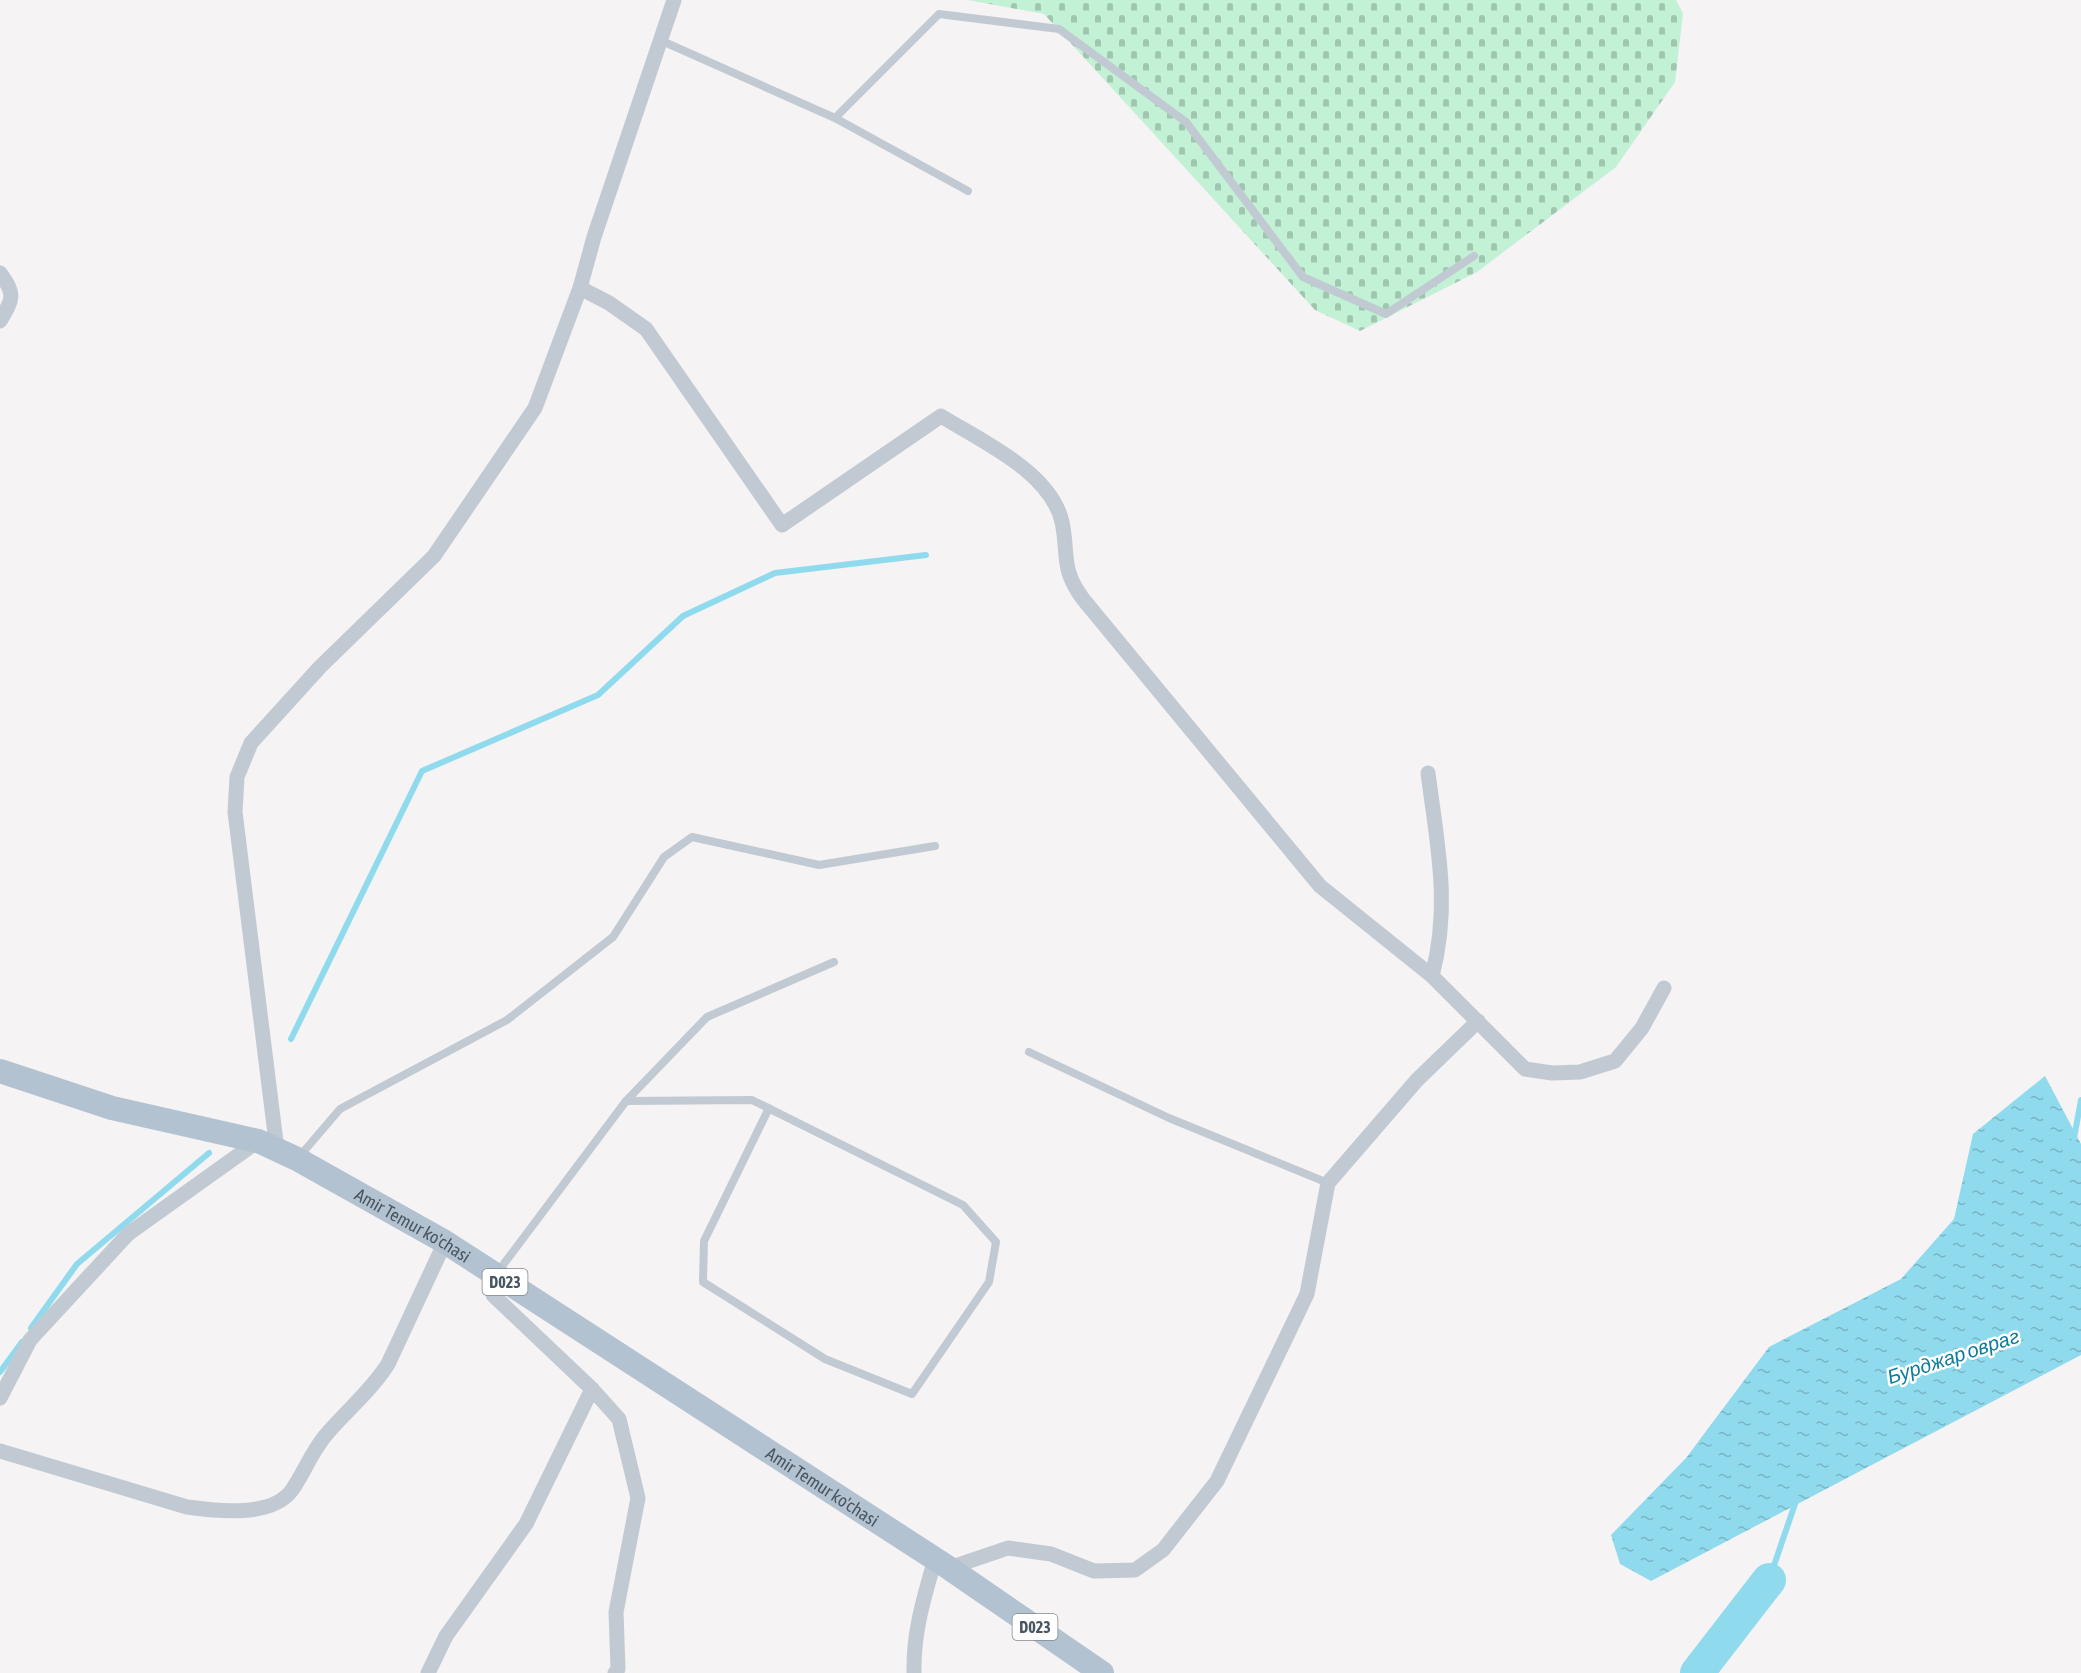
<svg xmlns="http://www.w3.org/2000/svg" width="2081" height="1673" font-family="'Asap Condensed',sans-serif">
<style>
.cemetery{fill:url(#cemetery-stones)}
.water{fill:url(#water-ripples)}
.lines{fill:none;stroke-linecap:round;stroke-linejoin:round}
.stream{stroke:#90daee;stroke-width:6}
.river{stroke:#90daee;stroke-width:34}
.lane{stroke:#c1cad2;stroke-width:8}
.street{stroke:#c1cad2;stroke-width:15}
.primary{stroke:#b3c2d1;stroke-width:24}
.labels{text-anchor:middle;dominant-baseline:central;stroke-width:5;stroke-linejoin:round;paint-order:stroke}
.shield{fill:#fff;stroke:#808990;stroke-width:1.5}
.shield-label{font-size:16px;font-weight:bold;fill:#4a5661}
.street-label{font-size:18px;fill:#4a5661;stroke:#fff}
.water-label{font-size:20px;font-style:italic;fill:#0c7c9b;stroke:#fff}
</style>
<defs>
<pattern id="cemetery-stones" width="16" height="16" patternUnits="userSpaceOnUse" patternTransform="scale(1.5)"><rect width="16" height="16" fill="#c3f1d5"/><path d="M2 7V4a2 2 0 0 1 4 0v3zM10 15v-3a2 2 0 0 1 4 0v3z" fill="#a0c6b0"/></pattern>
<pattern id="water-ripples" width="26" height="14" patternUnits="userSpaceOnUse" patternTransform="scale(1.5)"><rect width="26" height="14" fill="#90daee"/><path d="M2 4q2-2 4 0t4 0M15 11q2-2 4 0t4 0" fill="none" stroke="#78b4c4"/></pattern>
</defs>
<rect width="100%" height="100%" fill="#f5f3f3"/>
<!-- cemetery -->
<path class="cemetery" d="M968,0H1676L1683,13L1675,82L1616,167L1477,272L1360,331L1315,310L1044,14Z"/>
<!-- water -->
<path class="water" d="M2045,1076L2081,1144V1355L1651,1581L1620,1564L1611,1535L1686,1458L1769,1347L1901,1279L1954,1219L1973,1134Z"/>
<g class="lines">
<!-- stream -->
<g class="stream">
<path d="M291,1039L422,771L598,695L683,616L775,573L926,555"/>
<path d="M2074,1138L2081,1100"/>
<path d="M31,1328L77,1264L209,1153"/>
<path d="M0,1372L22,1342"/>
<path d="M1769,1580L1797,1498"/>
</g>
<!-- river -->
<path class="river" d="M1697,1673L1769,1580"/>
<!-- lane -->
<g class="lane">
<path d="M662,41L835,118L968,191"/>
<path d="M835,118L939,14L1059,29L1186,122L1303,277L1386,314L1474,256"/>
<path d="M1029,1052L1169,1118L1328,1183"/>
<path d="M626,1101L752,1100L963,1205L996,1242L989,1282L912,1394L825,1359L703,1282L704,1241L769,1108"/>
<path d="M299,1157L340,1109L507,1020L613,937L664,857L692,837L819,865L935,846"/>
<path d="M497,1273L626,1101L707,1017L834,962"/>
</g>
<!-- street -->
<g class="street">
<path d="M0,273C16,295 13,299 0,321"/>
<path d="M580,288L609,303L646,329L782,525L941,416C981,441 1051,472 1062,522C1069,555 1060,568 1083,599L1320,886L1432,976L1525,1069L1552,1073L1580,1072L1615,1061L1642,1028L1664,988"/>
<path d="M1428,773C1437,844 1451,905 1432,976"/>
<path d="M277,1150L235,812L237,777L251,743L320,667L434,556L535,408L580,288L594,237L674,0"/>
<path d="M495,1276L493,1295L592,1389L619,1419L638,1498L616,1612L618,1669L615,1673"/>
<path d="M0,1398L30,1340L128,1234L258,1141"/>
<path d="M0,1451L187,1507C216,1511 272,1518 292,1490C304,1473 311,1453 325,1436C346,1411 371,1391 388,1364L445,1242"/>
<path d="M949,1568L1008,1548L1051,1554L1094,1571L1135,1570L1163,1550L1217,1481L1307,1294L1328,1183L1417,1080L1478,1021"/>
<path d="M428,1673L446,1636L526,1524L592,1389"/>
<path d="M914,1673C913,1633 924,1597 935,1559"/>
</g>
<!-- primary -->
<path class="primary" id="s1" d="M0,1071L112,1108L258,1141L297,1159L445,1242L949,1568L1102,1673"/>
</g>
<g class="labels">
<!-- shield labels -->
<g class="shield">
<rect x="482.5" y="1269" width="45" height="26" rx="4.5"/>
<rect x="1012.5" y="1614" width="45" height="26" rx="4.5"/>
</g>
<g class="shield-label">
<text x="505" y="1282">D023</text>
<text x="1035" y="1627">D023</text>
</g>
<!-- street labels -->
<g class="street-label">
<text stroke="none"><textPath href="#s1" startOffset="444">Amir Temur ko'chasi</textPath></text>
<text stroke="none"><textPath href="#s1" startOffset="930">Amir Temur ko'chasi</textPath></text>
</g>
<!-- water labels -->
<g class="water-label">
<text transform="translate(1953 1356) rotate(-18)">Бурджар овраг</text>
</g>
</g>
</svg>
